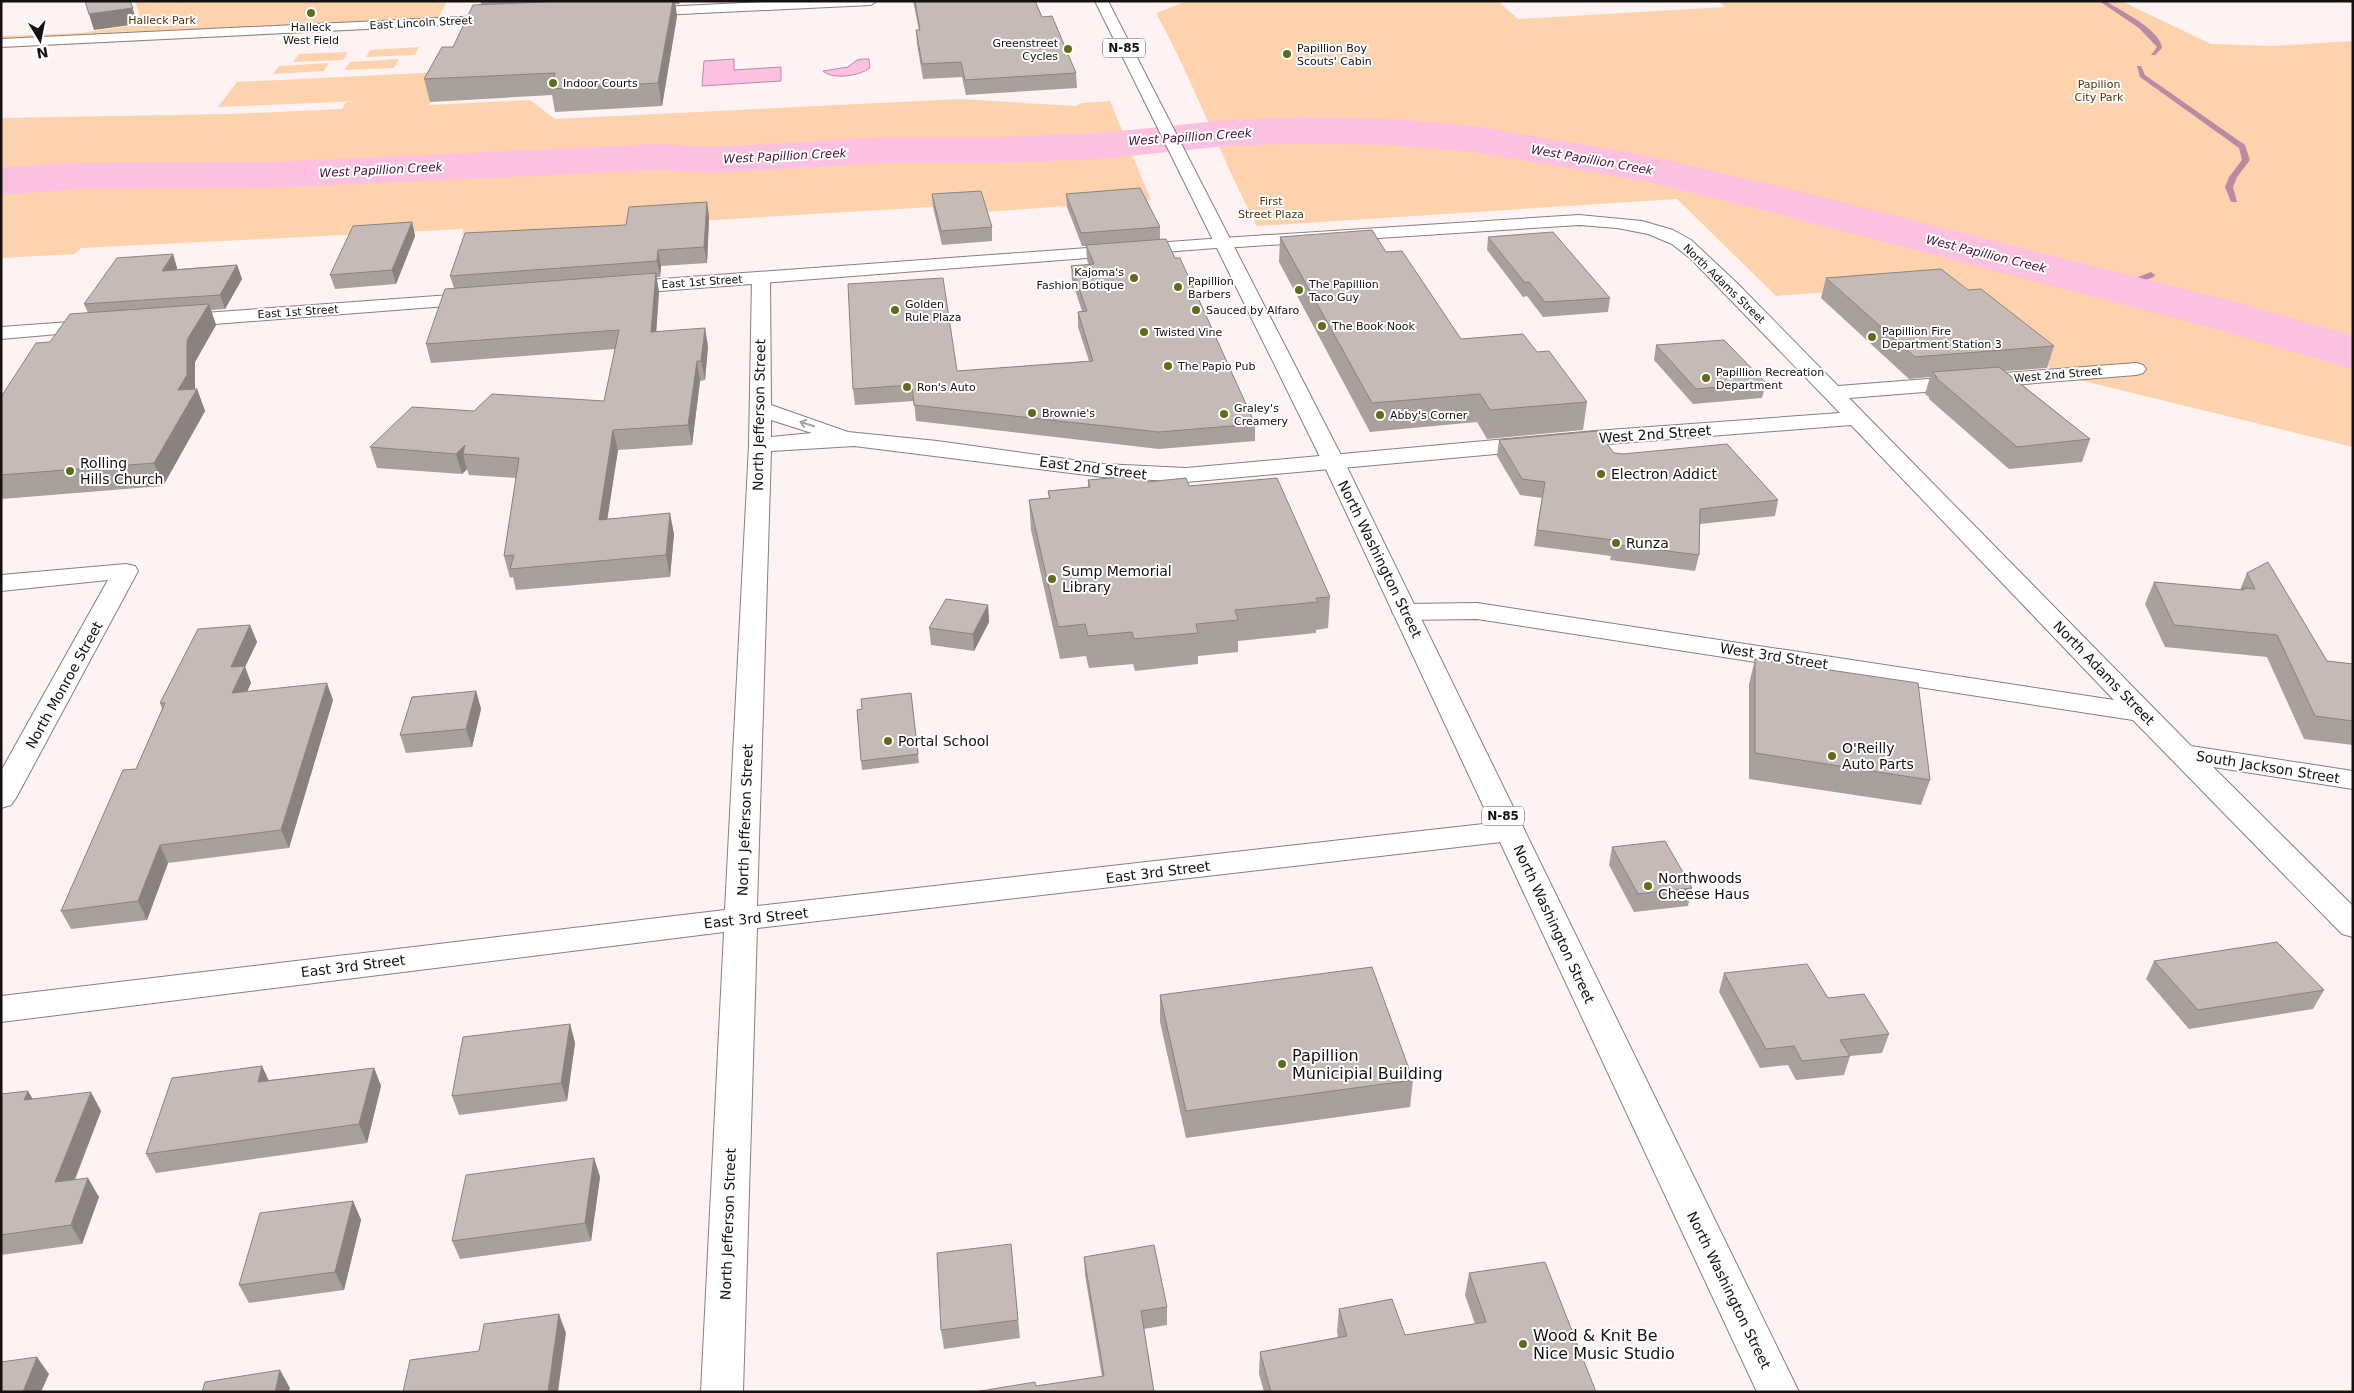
<svg xmlns="http://www.w3.org/2000/svg" width="2354" height="1393" font-family="'DejaVu Sans',sans-serif">
<style>
.green{fill:#fdd2ac}
.water{fill:#fcc1e0;stroke:#b78ca2}
.lines{fill:none;stroke-linecap:round;stroke-linejoin:round}
.stream{fill:#b78ca2;fill-rule:evenodd}
.river{fill:#fcc1e0;fill-rule:evenodd}
.minor-casing{stroke:#8a7e7d;stroke-width:2}
.secondary-casing{stroke:#8a7e7d;stroke-width:2}
.primary-casing{stroke:#8a7e7d;stroke-width:2}
.minor{fill:#fff;fill-rule:evenodd}
.secondary{fill:#fff;fill-rule:evenodd}
.primary{fill:#fff;fill-rule:evenodd}
.wall{fill:#a9a09c}
.shaded-wall{fill:#8a827f}
.building{fill:#c5bab5;stroke:#8a827f}
.oneway{stroke:#a2a0a0}
.poi-dot{fill:#5c6e1a;stroke:#fff;stroke-width:2}
.labels{text-anchor:middle;dominant-baseline:central;stroke-width:4;stroke-linejoin:round;paint-order:stroke}
.far-park-label{font-size:11px;fill:#5a3308;stroke:#fff}
.far-street-label{font-size:11px;fill:#161111;stroke:#fff}
.far-poi-label{font-size:11px;fill:#161111;stroke:#fff;text-anchor:start}
.shield{fill:#fff;stroke:#5c5858;stroke-width:1}
.shield-label{font-size:12px;font-weight:bold;fill:#161111}
.far-water-label{font-size:12px;font-style:italic;fill:#4b0d36;stroke:#fff}
.street-label{font-size:14px;fill:#161111;stroke:#fff}
.poi-label{font-size:14px;fill:#161111;stroke:#fff;text-anchor:start}
.near-poi-label{font-size:16px;fill:#161111;stroke:#fff;text-anchor:start}
</style>
<rect width="100%" height="100%" fill="#fef3f2"/>
<!-- green -->
<g class="green">
<path d="M135,1H447L434,27L1,48V36L81,33L142,24Z"/>
<path d="M1187,1H1498L1518,19L1726,7L1718,1H2121L2211,44L2274,46L2353,41V447L2059,375L1948,283L1776,296L1677,199L1257,226C1220,156 1194,82 1156,13Z"/>
<path d="M419,47L415,55L366,57L370,50Z"/>
<path d="M348,52L343,60L293,62L299,54Z"/>
<path d="M399,59L394,68L344,70L350,62Z"/>
<path d="M329,63L324,71L273,74L279,66Z"/>
<path d="M444,72L429,105L530,100L555,119L961,99L1075,106L1082,103L1110,101L1151,200L985,212L982,204L462,235L463,229L81,248L75,254L1,258V118L230,114L342,109L346,102L359,101L218,107L237,82Z"/>
</g>
<!-- water -->
<g class="water">
<path d="M734,59V70L781,67V81L702,86L704,61Z"/>
<path d="M863,59H869L870,68C859,76 833,80 823,71L848,67L857,60Z"/>
</g>
<g class="lines">
<!-- stream -->
<g class="stream">
<path d="M2099,1H2106C2122,12 2160,29 2162,48L2155,55H2151L2157,47L2139,28Z"/>
<path d="M2137,66H2141L2145,75L2245,145L2250,160L2237,177L2233,187L2237,202H2231L2225,187L2229,177L2242,160L2239,148L2140,77Z"/>
<path d="M2151,272L2155,275L2154,277L2117,290L2113,287Z"/>
</g>
<!-- river -->
<path class="river" d="M1300,117L1389,119L1474,126L1644,155L1802,192L2243,304L2353,336V369L2205,326L1774,213L1644,181L1474,152L1389,145L1300,143L1217,147L1100,159L998,163H885L718,173L659,170L270,188L76,189L1,195V167L76,163L270,162L659,144L718,147L885,137H998L1100,133L1217,121Z"/>
<!-- minor casing -->
<g class="minor-casing">
<g id="minor">
<path d="M782,1H877L871,5L640,16L633,12L640,8Z"/>
<path d="M502,15L509,19L507,22L1,47V39Z"/>
<path d="M1579,215L1642,221L1673,230L1691,240L1737,283L1838,386L2136,363L2143,365L2146,369L2143,373L2136,375L1849,398L2191,746L2353,771V789L2213,767L2353,906V937L2342,934L2133,720L1477,619L1405,620L1396,617L1392,612L1396,607L1405,604L1477,603L2114,700L1851,425L1595,445L1186,482L1103,477L854,446L771,451L757,906L1510,821L1521,824L1525,831L1521,838L1510,841L757,928L743,1392H701L724,932L1,1022V996L725,910L749,445L752,278L754,274H768L770,278L771,405L848,432L937,441L1103,464L1186,468L1595,431L1840,413L1691,259L1672,244L1648,234L1617,228L1579,225L1223,248L1217,247L1214,243L1217,239L1223,238ZM771,420L812,433L771,437Z"/>
<path d="M126,564L135,566L138,571L16,798L11,805L1,808V771L108,580L1,591V575Z"/>
</g>
</g>
<!-- secondary casing -->
<g class="secondary-casing">
<g id="secondary">
<path d="M1223,238L1229,239L1232,243L1229,247L621,294L614,292L611,288L614,284L621,282Z"/>
<path d="M478,293L485,295L488,299L485,303L177,327L170,325L167,321L170,317L177,315Z"/>
<path d="M97,320L104,322L107,326L104,330L1,339V327Z"/>
</g>
</g>
<!-- primary casing -->
<g class="primary-casing">
<path id="primary" d="M1095,1H1108L1345,463L1799,1392H1757L1323,463Z"/>
</g>
<!-- minor -->
<use href="#minor" class="minor"/>
<!-- secondary -->
<use href="#secondary" class="secondary"/>
<!-- primary -->
<use href="#primary" class="primary"/>
</g>
<!-- wall -->
<g class="wall">
<path d="M482,1H680L679,4H675L677,16L662,106L555,112L552,95L430,102L424,79L453,47L482,5L481,3Z"/>
<path d="M913,1H1035L1042,17L1076,73L1077,88L966,95L962,77L923,79L917,44L916,30H919Z"/>
<path d="M932,194L992,227V241L942,245L933,207Z"/>
<path d="M1066,194L1160,227V240L1255,424V441L1159,449L916,421L914,401L855,405L853,389L957,371L1089,361L1078,327V312L1082,311L1072,281L1071,266L1089,265L1087,260L1086,246H1082L1067,207Z"/>
<path d="M707,202L709,218L707,263L661,266L660,277H656L659,292L656,331L708,346L705,380L700,381L692,445L618,450L607,519L674,534L670,577L516,590L513,577L510,578L504,556L516,478L469,475L467,469L462,474L377,468L370,447L474,411L604,401L615,349L431,363L426,344L454,288L450,276Z"/>
<path d="M412,222L415,236L396,284L335,289L330,275Z"/>
<path d="M1280,237L1386,252L1461,339L1537,352L1587,402L1583,430L1487,439L1477,422L1370,432L1279,262Z"/>
<path d="M1488,237L1610,298L1608,312L1543,317L1527,296L1523,297L1487,250Z"/>
<path d="M173,254L177,268V269L237,265L242,279L225,309L211,310L216,325L195,362V389H197L205,411L163,486L1,499V397L88,313L84,304Z"/>
<path d="M1826,278L1968,290L2054,346L2047,368L2005,371L2090,439L2082,462L2009,469L1929,399V397L1925,394L1930,377L1909,379L1821,298Z"/>
<path d="M1656,345L1766,383L1762,398L1693,404L1654,360Z"/>
<path d="M1499,440L1614,453L1778,500L1775,516L1700,524L1699,555L1695,571L1610,560L1611,556L1534,546L1542,498L1520,495L1497,456Z"/>
<path d="M1088,480L1147,482L1189,486L1330,597L1328,628L1316,630V633L1238,641V652L1198,656V664L1135,671L1133,664L1089,668L1086,656L1060,659L1031,530L1029,500L1049,499L1048,491L1088,487Z"/>
<path d="M2247,573L2327,661L2353,664V745L2304,739L2267,657L2165,647L2145,604L2154,582L2240,590Z"/>
<path d="M988,605L989,622L974,651L931,645L929,628Z"/>
<path d="M250,625L257,642L245,667L251,683L247,691L333,700L289,848L168,863L147,920L71,929L61,911L136,769L162,709L160,703Z"/>
<path d="M1755,659L1930,780L1921,805L1749,779V684Z"/>
<path d="M476,691L481,709L472,747L406,753L400,735Z"/>
<path d="M911,693L919,763L862,770L861,761L862,709Z"/>
<path d="M1612,847L1692,888L1688,906L1634,912L1609,865Z"/>
<path d="M2154,961L2324,990L2313,1009L2189,1029L2146,979Z"/>
<path d="M1724,973L1828,998L1889,1034L1882,1053L1850,1056L1844,1075L1796,1080L1788,1065L1760,1068L1719,992Z"/>
<path d="M1160,995L1413,1080L1410,1107L1186,1138L1160,1022Z"/>
<path d="M570,1024L575,1043L567,1101L459,1115L452,1096Z"/>
<path d="M374,1068L381,1086L367,1143L156,1173L146,1154L269,1080Z"/>
<path d="M1,1094L101,1111L75,1180L99,1197L82,1244L1,1255Z"/>
<path d="M594,1158L600,1177L591,1241L460,1259L452,1241Z"/>
<path d="M353,1201L361,1220L344,1290L249,1303L239,1285Z"/>
<path d="M1011,1244L1020,1338L944,1349L941,1330Z"/>
<path d="M1084,1257L1167,1307V1325L1144,1329L1154,1392L1036,1386L1102,1377L1085,1275Z"/>
<path d="M1469,1273L1596,1392H1264L1259,1374L1260,1352L1338,1337L1337,1331L1339,1309L1405,1335L1475,1324L1465,1295Z"/>
</g>
<!-- shaded-wall -->
<g class="shaded-wall">
<path d="M130,1L138,24L94,30L89,14Z"/>
<path d="M673,1H675L677,16L662,106L658,83Z"/>
<path d="M707,202L709,218L707,263L704,247Z"/>
<path d="M412,222L415,236L396,284L392,270Z"/>
<path d="M658,250L661,266L660,277L657,261Z"/>
<path d="M173,254L177,268L167,284L162,271Z"/>
<path d="M237,265L242,279L225,309L220,295Z"/>
<path d="M656,273L659,292L655,350L651,332Z"/>
<path d="M209,304L216,325L195,362V391L197,389L205,411L163,486L154,463L178,390L187,340Z"/>
<path d="M705,328L708,346L705,380L701,361Z"/>
<path d="M697,361L700,381L692,445L688,425Z"/>
<path d="M613,430L618,450L604,541L599,520Z"/>
<path d="M465,445L463,454L467,469L462,474L456,454Z"/>
<path d="M670,513L674,534L670,577L666,555Z"/>
<path d="M988,605L989,622L974,651L973,634Z"/>
<path d="M250,625L257,642L245,667L251,683L239,710L232,693L231,667Z"/>
<path d="M327,683L333,700L289,848L281,830Z"/>
<path d="M476,691L481,709L472,747L466,729Z"/>
<path d="M160,845L168,863L147,920L138,901Z"/>
<path d="M570,1024L575,1043L567,1101L561,1083Z"/>
<path d="M262,1066L271,1085L258,1082Z"/>
<path d="M374,1068L381,1086L367,1143L359,1124Z"/>
<path d="M28,1091L39,1109L24,1100Z"/>
<path d="M91,1092L101,1111L66,1201L55,1182Z"/>
<path d="M594,1158L600,1177L591,1241L585,1223Z"/>
<path d="M88,1178L99,1197L82,1244L71,1225Z"/>
<path d="M353,1201L361,1220L344,1290L335,1272Z"/>
<path d="M559,1314L566,1333L558,1392H548Z"/>
<path d="M37,1357L49,1374L41,1392H23Z"/>
<path d="M280,1370L290,1388L289,1392H275Z"/>
</g>
<!-- building -->
<g class="building">
<path d="M85,1H130L133,8L89,14Z"/>
<path d="M482,1H527L481,3Z"/>
<path d="M562,1H673L658,83L550,89L555,73L424,79L442,47H453L473,5Z"/>
<path d="M915,1H1035L1042,17L1052,16L1076,73L965,80L961,62L922,64L916,30H920Z"/>
<path d="M1140,188L1160,227L1081,233L1066,194Z"/>
<path d="M981,191L992,227L941,231L932,194Z"/>
<path d="M707,202L704,247L658,250L657,261L450,276L465,233L626,225L629,207Z"/>
<path d="M412,222L392,270L330,275L353,226Z"/>
<path d="M1372,230L1386,252L1402,251L1461,339L1523,334L1537,352L1549,351L1587,402L1490,410L1480,394L1372,403L1280,237Z"/>
<path d="M1553,232L1610,298L1545,302L1529,282L1525,283L1488,237Z"/>
<path d="M1166,239L1175,258H1180L1255,424L1159,432L914,405L912,385L853,389L848,284L943,278L957,371L1093,361L1078,312L1087,311L1071,266L1094,264L1086,245Z"/>
<path d="M173,254L162,271L237,265L220,295L84,304L117,258Z"/>
<path d="M1941,269L1968,290L1981,289L2054,346L1915,357L1826,278Z"/>
<path d="M656,273L651,332L705,328L701,361H697L688,425L613,430L599,520L670,513L666,555L510,569L514,555L504,556L519,458L463,454L465,445L456,454L370,447L412,407L474,411L492,394L604,401L619,330L426,344L445,289Z"/>
<path d="M209,304L187,340V375L178,390L197,389L154,463L1,475V397L36,343L50,342L70,314Z"/>
<path d="M1724,340L1766,383L1696,389L1656,345Z"/>
<path d="M1999,367L2090,439L2017,447L1935,377H1937L1932,372Z"/>
<path d="M1597,431L1614,453L1623,454L1727,444L1778,500L1700,509L1699,555L1613,544V540L1537,530L1545,482L1522,479L1499,440Z"/>
<path d="M1144,475L1147,482L1186,478L1189,486L1277,478L1330,597L1316,598L1318,602L1235,610L1238,620L1196,624L1198,633L1134,639L1132,632L1088,636L1085,624L1058,627L1029,500L1050,498L1048,491L1090,487L1088,480Z"/>
<path d="M2268,562L2327,661L2353,664V721L2315,716L2277,635L2174,625L2154,582L2244,590L2243,588L2255,589L2247,573Z"/>
<path d="M946,599L988,605L973,634L929,628Z"/>
<path d="M250,625L231,667L245,666L232,693L327,683L281,830L160,845L138,901L61,911L123,770L136,769L165,703H160L198,629Z"/>
<path d="M1755,659L1918,683L1930,780L1755,753Z"/>
<path d="M476,691L466,729L400,735L412,697Z"/>
<path d="M911,693L918,754L861,761L857,710L862,709L861,699Z"/>
<path d="M1665,841L1692,888L1638,894L1612,847Z"/>
<path d="M2277,942L2324,990L2198,1010L2154,961Z"/>
<path d="M1807,964L1828,998L1864,994L1889,1034L1840,1040L1850,1056L1802,1061L1794,1046L1766,1049L1724,973Z"/>
<path d="M1372,967L1413,1080L1186,1111L1160,995Z"/>
<path d="M570,1024L561,1083L452,1096L463,1037Z"/>
<path d="M262,1066L258,1082L374,1068L359,1124L146,1154L172,1078Z"/>
<path d="M28,1091L24,1100L91,1092L55,1182L88,1178L71,1225L1,1235V1094Z"/>
<path d="M594,1158L585,1223L452,1241L466,1175Z"/>
<path d="M353,1201L335,1272L239,1285L260,1213Z"/>
<path d="M1011,1244L1018,1320L941,1330L937,1253Z"/>
<path d="M1154,1245L1167,1307L1141,1311L1154,1392H975L1035,1382L1036,1386L1104,1376L1084,1257Z"/>
<path d="M1545,1262L1596,1392H1554L1553,1391L1547,1392H1271L1260,1352L1347,1336L1339,1309L1392,1299L1405,1335L1486,1322L1469,1273Z"/>
<path d="M559,1314L548,1392H403L410,1360L479,1351L484,1324Z"/>
<path d="M37,1357L23,1392H1V1362Z"/>
<path d="M280,1370L275,1392H202L205,1382Z"/>
</g>
<!-- one-way arrows -->
<defs><path id="oneway-shaft" d="M-6 0H5M1.5-3L5.5 0L1.5 3" fill="none" stroke-width="1.6" stroke-linecap="round" stroke-linejoin="round" transform="scale(1.25)"/></defs>
<use class="oneway" href="#oneway-shaft" transform="translate(807 424) rotate(-162)"/>
<!-- markers -->
<g class="poi-dot">
<circle cx="311" cy="13" r="5"/>
<circle cx="1068" cy="49" r="5"/>
<circle cx="1287" cy="54" r="5"/>
<circle cx="553" cy="83" r="5"/>
<circle cx="1134" cy="278" r="5"/>
<circle cx="1178" cy="287" r="5"/>
<circle cx="1299" cy="290" r="5"/>
<circle cx="895" cy="310" r="5"/>
<circle cx="1196" cy="310" r="5"/>
<circle cx="1322" cy="326" r="5"/>
<circle cx="1144" cy="332" r="5"/>
<circle cx="1872" cy="337" r="5"/>
<circle cx="1168" cy="366" r="5"/>
<circle cx="1706" cy="378" r="5"/>
<circle cx="907" cy="387" r="5"/>
<circle cx="1032" cy="413" r="5"/>
<circle cx="1224" cy="414" r="5"/>
<circle cx="1380" cy="415" r="5"/>
<circle cx="70" cy="471" r="5"/>
<circle cx="1601" cy="474" r="5"/>
<circle cx="1616" cy="543" r="5"/>
<circle cx="1052" cy="579" r="5"/>
<circle cx="888" cy="741" r="5"/>
<circle cx="1832" cy="756" r="5"/>
<circle cx="1648" cy="886" r="5"/>
<circle cx="1282" cy="1064" r="5"/>
<circle cx="1523" cy="1344" r="5"/>
</g>
<g class="labels">
<!-- far-park labels -->
<g class="far-park-label">
<text x="162" y="20">Halleck Park</text>
<text x="2099" y="84">Papilion<tspan x="2099" dy="13">City Park</tspan></text>
<text x="1271" y="201">First<tspan x="1271" dy="13">Street Plaza</tspan></text>
</g>
<!-- far-street labels -->
<g class="far-street-label">
<text transform="translate(421 23) rotate(-3)">East Lincoln Street</text>
<text transform="translate(702 282) rotate(-4)">East 1st Street</text>
<text transform="translate(1724 284) rotate(44)">North Adams Street</text>
<text transform="translate(298 312) rotate(-4)">East 1st Street</text>
<text transform="translate(2058 375) rotate(-5)">West 2nd Street</text>
</g>
<!-- far-poi labels -->
<g class="far-poi-label">
<text x="311" y="27" text-anchor="middle">Halleck<tspan x="311" dy="13">West Field</tspan></text>
<text x="1058" y="43" text-anchor="end">Greenstreet<tspan x="1058" dy="13">Cycles</tspan></text>
<text x="1297" y="48">Papillion Boy<tspan x="1297" dy="13">Scouts' Cabin</tspan></text>
<text x="563" y="83">Indoor Courts</text>
<text x="1124" y="272" text-anchor="end">Kajoma's<tspan x="1124" dy="13">Fashion Botique</tspan></text>
<text x="1188" y="281">Papillion<tspan x="1188" dy="13">Barbers</tspan></text>
<text x="1309" y="284">The Papillion<tspan x="1309" dy="13">Taco Guy</tspan></text>
<text x="905" y="304">Golden<tspan x="905" dy="13">Rule Plaza</tspan></text>
<text x="1206" y="310">Sauced by Alfaro</text>
<text x="1332" y="326">The Book Nook</text>
<text x="1882" y="331">Papillion Fire<tspan x="1882" dy="13">Department Station 3</tspan></text>
<text x="1154" y="332">Twisted Vine</text>
<text x="1178" y="366">The Papio Pub</text>
<text x="1716" y="372">Papillion Recreation<tspan x="1716" dy="13">Department</tspan></text>
<text x="917" y="387">Ron's Auto</text>
<text x="1234" y="408">Graley's<tspan x="1234" dy="13">Creamery</tspan></text>
<text x="1042" y="413">Brownie's</text>
<text x="1390" y="415">Abby's Corner</text>
</g>
<!-- shield labels -->
<g class="shield">
<rect x="1103" y="38.5" width="42" height="19" rx="4"/>
<rect x="1482" y="806.5" width="42" height="19" rx="4"/>
</g>
<g class="shield-label">
<text x="1124" y="48">N-85</text>
<text x="1503" y="816">N-85</text>
</g>
<!-- far-water labels -->
<g class="far-water-label">
<text transform="translate(1190 137) rotate(-4)">West Papillion Creek</text>
<text transform="translate(785 156) rotate(-3)">West Papillion Creek</text>
<text transform="translate(1592 160) rotate(10)">West Papillion Creek</text>
<text transform="translate(381 170) rotate(-3)">West Papillion Creek</text>
<text transform="translate(1986 254) rotate(14)">West Papillion Creek</text>
</g>
<!-- street labels -->
<g class="street-label">
<text transform="translate(759 415) rotate(-89)">North Jefferson Street</text>
<text transform="translate(1655 434) rotate(-4)">West 2nd Street</text>
<text transform="translate(1093 468) rotate(7)">East 2nd Street</text>
<text transform="translate(1380 559) rotate(64)">North Washington Street</text>
<text transform="translate(1774 656) rotate(9)">West 3rd Street</text>
<text transform="translate(2104 673) rotate(46)">North Adams Street</text>
<text transform="translate(64 685) rotate(-61)">North Monroe Street</text>
<text transform="translate(2268 767) rotate(9)">South Jackson Street</text>
<text transform="translate(745 820) rotate(-88)">North Jefferson Street</text>
<text transform="translate(1158 872) rotate(-7)">East 3rd Street</text>
<text transform="translate(756 918) rotate(-6)">East 3rd Street</text>
<text transform="translate(1554 924) rotate(65)">North Washington Street</text>
<text transform="translate(353 966) rotate(-7)">East 3rd Street</text>
<text transform="translate(728 1224) rotate(-88)">North Jefferson Street</text>
<text transform="translate(1729 1290) rotate(64)">North Washington Street</text>
</g>
<!-- poi labels -->
<g class="poi-label">
<text x="80" y="463">Rolling<tspan x="80" dy="16">Hills Church</tspan></text>
<text x="1611" y="474">Electron Addict</text>
<text x="1626" y="543">Runza</text>
<text x="1062" y="571">Sump Memorial<tspan x="1062" dy="16">Library</tspan></text>
<text x="898" y="741">Portal School</text>
<text x="1842" y="748">O'Reilly<tspan x="1842" dy="16">Auto Parts</tspan></text>
<text x="1658" y="878">Northwoods<tspan x="1658" dy="16">Cheese Haus</tspan></text>
</g>
<!-- near-poi labels -->
<g class="near-poi-label">
<text x="1292" y="1055">Papillion<tspan x="1292" dy="18">Municipial Building</tspan></text>
<text x="1533" y="1335">Wood &amp; Knit Be<tspan x="1533" dy="18">Nice Music Studio</tspan></text>
</g>
</g>
<!-- border -->
<rect width="2354" height="1393" fill="none" stroke="#161111" stroke-width="5"/>
<!-- north arrow -->
<g transform="translate(40 40) rotate(170)" stroke="#ffffff" stroke-width="4" paint-order="stroke">
<path d="M0-4L9 19L0 12L-9 19Z" fill="#161111"/>
<text y="-8" font-size="14" font-weight="bold" text-anchor="middle" fill="#161111">N</text>
</g>
</svg>
